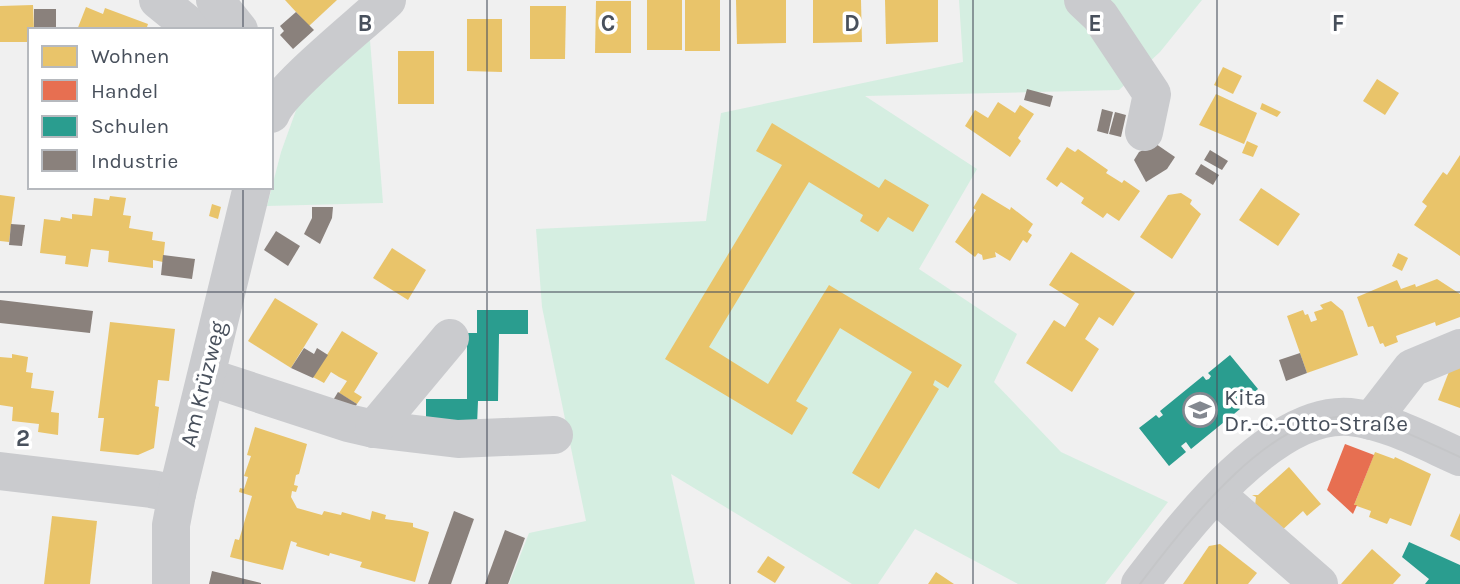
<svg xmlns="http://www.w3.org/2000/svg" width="1460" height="584" font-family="Karla,sans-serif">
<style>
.green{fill:#d5eee1}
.homes{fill:#e9c46a}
.shops{fill:#e76f51}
.schools{fill:#2a9d8f}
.industry{fill:#8a817c}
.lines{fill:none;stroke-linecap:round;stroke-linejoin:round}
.minor{stroke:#cacbce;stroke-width:38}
.tram{stroke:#c5c6c8;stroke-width:2}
.grid{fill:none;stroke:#48505c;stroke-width:2;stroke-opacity:0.55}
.labels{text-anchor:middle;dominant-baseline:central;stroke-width:7;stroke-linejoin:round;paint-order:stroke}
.street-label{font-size:23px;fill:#48505c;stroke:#fff}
.poi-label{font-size:23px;fill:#48505c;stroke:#fff;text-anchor:start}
.grid-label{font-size:23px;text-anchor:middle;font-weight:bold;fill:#48505c;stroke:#fff;stroke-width:7;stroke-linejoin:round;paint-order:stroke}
</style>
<rect width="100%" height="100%" fill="#f0f0f0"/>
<!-- green -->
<g class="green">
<path d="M959,0H1202L1160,52L1119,90L865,96L977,169L919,269L1017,334L994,382L1061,452L1168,502L1105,584H1018L915,529L878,584H852L671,474L695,584H509L529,533L586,521L542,307L536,229L706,221L721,113L963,62Z"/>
<path d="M370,40L383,203L267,206L281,152L299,102Z"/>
</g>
<!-- homes -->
<g class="homes">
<path d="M285,0H337L309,26Z"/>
<rect x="647" y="0" width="35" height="50"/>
<rect x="685" y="0" width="35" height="51"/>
<path d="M736,0H786V43L737,44Z"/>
<path d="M813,0H861L862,42L813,43Z"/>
<path d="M885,0H938V42L886,44Z"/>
<path d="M596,1H631V53H595Z"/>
<path d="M33,5L34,30H30V42H0V6Z"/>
<path d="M530,6H566L565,59H530Z"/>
<path d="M86,7L103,14L105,8L148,24L146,30H77Z"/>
<path d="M467,19H502V72L467,71Z"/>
<rect x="398" y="51" width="36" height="53"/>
<path d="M1223,67L1242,76L1233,94L1214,85Z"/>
<path d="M1377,79L1399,93L1385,115L1363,101Z"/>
<path d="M1216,94L1257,113L1244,144L1199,125Z"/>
<path d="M998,102L1015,113L1020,105L1034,114L1018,138L1021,141L1010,157L965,126L975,110L988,118Z"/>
<path d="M1262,103L1281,112L1277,117L1260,109Z"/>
<path d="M772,123L879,188L885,179L929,205L913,232L888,217L878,232L860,221L863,215L809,182L709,347L768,384L829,285L962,365L948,388L935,380L933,385L939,389L879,489L852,473L912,372L840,328L796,401L808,408L792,435L665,359L782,165L756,151Z"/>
<path d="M1247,141L1258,146L1253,157L1242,153Z"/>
<path d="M1067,147L1075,152L1078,149L1108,170L1106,173L1122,183L1124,180L1140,191L1119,221L1107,213L1103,218L1081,203L1084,198L1061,182L1057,187L1046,179Z"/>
<path d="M1460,155V256L1414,225L1427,206L1422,202L1443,172L1447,175Z"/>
<path d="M1261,188L1300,214L1278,246L1239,220Z"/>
<path d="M982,193L1010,210L1011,207L1033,224L1028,232L1032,235L1027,243L1023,240L1010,261L995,252L996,257L983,260L982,255L978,253L975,257L955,242L976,210L973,208Z"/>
<path d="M1181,193L1192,200L1190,204L1201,214L1172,259L1140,237L1168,195Z"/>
<path d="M0,195L15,197L9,242L0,241Z"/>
<path d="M110,196L126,198L123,215L131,216L129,228L153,232L152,240L165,242L163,262L153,260V268L108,262L109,251L91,249L88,267L65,264L66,256L40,253L44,219L60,221L61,217L72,219V214L92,216L94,198L109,200Z"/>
<path d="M212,204L221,207L218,219L209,216Z"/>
<path d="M392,248L426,270L408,300L373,278Z"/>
<path d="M1071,252L1135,293L1113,326L1099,317L1085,339L1099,349L1072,392L1026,363L1054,320L1065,327L1079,304L1049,285Z"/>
<path d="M1398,253L1408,258L1402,271L1392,266Z"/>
<path d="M1437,279L1460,294V317L1436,326L1435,322L1396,336L1398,342L1385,347L1383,343L1380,344L1373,326L1368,327L1357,297L1397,280L1401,289L1415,284L1416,287Z"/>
<path d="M275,298L318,324L291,368L248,341Z"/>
<path d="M1331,301L1343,311L1358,355L1307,373L1287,316L1303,310L1305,315L1308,314L1311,322L1317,320L1314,312L1323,309L1320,305Z"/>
<path d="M110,322L175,329L169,381L158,380L155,406L159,407L154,448L138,455L100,451L104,418H98Z"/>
<path d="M342,331L378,353L354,392L362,397L357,404L339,393L347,381L339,377L331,372L324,383L313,377Z"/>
<path d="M12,354L28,357L26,372L33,373L31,388L54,391L51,412L59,413L58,435L38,432L39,424L12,421L13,407L0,405V357L12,358Z"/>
<path d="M1460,367V408L1438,400L1450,369Z"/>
<path d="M255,427L307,444L299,474L296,475L294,485L298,486L296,492L292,491L291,497L297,508L322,515L324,511L341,515L342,512L370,520L372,511L386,515L385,519L413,523V527L429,532L415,582L360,567L362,562L330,553L329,556L296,546L297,543L291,541L283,570L230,557L235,539L239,540L252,496L239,492L240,488L244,489L248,477L244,476L251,456L247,455Z"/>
<path d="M1375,452L1394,459L1395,457L1431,474L1411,526L1390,518L1387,524L1369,517L1371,511L1354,505Z"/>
<path d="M1289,467L1321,504L1307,516L1303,511L1280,532L1255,506L1256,497L1252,495H1258Z"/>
<path d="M1460,513V541L1450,536Z"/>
<path d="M52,516L97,521L90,584H44Z"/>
<path d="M1220,544L1257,573L1248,584H1183L1209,546Z"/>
<path d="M1372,549L1401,575L1393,584H1341Z"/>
<path d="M768,556L785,567L775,583L757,572Z"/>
<path d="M936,572L954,584H928Z"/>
</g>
<!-- shops -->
<path class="shops" d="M1345,444L1374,455L1354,505H1357L1353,514L1327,490Z"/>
<!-- schools -->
<g class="schools">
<path d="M477,310H528V334H499L498,401H478L477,425L426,424V399H467V333H477Z"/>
<path d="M1230,355L1258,389L1237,406L1240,409L1191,449L1186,442L1181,446L1186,452L1169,466L1139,428L1156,415L1159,418L1163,415L1160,411L1203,376L1206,380L1209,379L1211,376L1208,373Z"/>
<path d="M1409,542L1460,565V584H1425L1429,579L1402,557Z"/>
</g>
<!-- industry -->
<g class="industry">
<path d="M34,9H56V29L34,30Z"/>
<path d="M296,12L314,30L293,49L280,35L284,31L280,26Z"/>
<path d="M1027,89L1053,96L1050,107L1024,100Z"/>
<path d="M1102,109L1113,112L1108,134L1097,131Z"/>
<path d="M1115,112L1126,115L1121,137L1109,134Z"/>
<path d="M1156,144L1175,157L1167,169L1146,182L1134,160L1139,152Z"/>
<path d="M1210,150L1228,161L1222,170L1204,160Z"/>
<path d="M1201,164L1219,175L1213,185L1195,174Z"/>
<path d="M312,207H333L332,218L320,244L304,234L312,218Z"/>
<path d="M11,224L25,225L22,246L9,245Z"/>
<path d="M276,231L300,246L288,266L264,250Z"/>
<path d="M163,255L195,259L192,279L161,275Z"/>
<path d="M0,300L93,311L90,333L0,323Z"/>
<path d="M304,348L314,354L317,348L328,355L313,378L291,368Z"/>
<path d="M1300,353L1307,373L1286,381L1279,360Z"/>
<path d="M338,392L357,404L351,414L332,402Z"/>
<path d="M454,511L474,519L451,584H428Z"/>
<path d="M505,530L525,538L508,584H485Z"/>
<path d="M212,571L261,583V584H209Z"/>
</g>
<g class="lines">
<!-- minor -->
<g class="minor">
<path d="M158,0L195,30"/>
<path d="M215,0L239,30"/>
<path d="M1083,0L1100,16L1152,94L1144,132"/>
<path d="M271,114C281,88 363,23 387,0"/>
<path d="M206,378L223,382L348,423L374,429L458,439L554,435"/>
<path d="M1371,421L1412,368L1460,348"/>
<path d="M374,429L450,338"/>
<path d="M0,471L151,489L177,494"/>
<path d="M1216,494L1319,584"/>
<path d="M171,584V525L177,494L252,187"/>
<path d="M1140,584C1183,528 1272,410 1350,417C1388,421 1426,442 1460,457"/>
</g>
<!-- tram -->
<path class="tram" d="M1140,584C1183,528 1272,410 1350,417C1388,421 1426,442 1460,457"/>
</g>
<!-- grid -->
<path class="grid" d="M243,0V30M487,0V584M730,0V584M973,0V584M1217,0V584M243,187V584M0,292H1460"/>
<!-- icons -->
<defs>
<g id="school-ring" transform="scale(1.75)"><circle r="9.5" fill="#fff" stroke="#838890" stroke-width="1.5"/><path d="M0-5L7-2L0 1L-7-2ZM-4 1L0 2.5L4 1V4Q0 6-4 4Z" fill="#838890"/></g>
</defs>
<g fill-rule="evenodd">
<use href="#school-ring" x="1200" y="410"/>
</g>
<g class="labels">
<!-- street labels -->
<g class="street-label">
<text transform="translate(203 384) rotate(-76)">Am Krüzweg</text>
</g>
<!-- poi labels -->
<g class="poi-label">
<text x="1224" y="397">Kita<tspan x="1224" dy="26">Dr.-C.-Otto-Straße</tspan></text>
</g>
</g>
<g class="grid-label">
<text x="365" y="31">B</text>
<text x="608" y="31">C</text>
<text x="852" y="31">D</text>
<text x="1095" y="31">E</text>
<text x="1338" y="31">F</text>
<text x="23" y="446">2</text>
</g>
<!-- legend -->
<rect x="28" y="28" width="245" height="161" fill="#ffffff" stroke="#b6b9be" stroke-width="2"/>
<rect x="42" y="46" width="35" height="21" fill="#e9c46a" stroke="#b6b9be" stroke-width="2"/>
<text x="91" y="63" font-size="21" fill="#48505c">Wohnen</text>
<rect x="42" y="80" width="35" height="21" fill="#e76f51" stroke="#b6b9be" stroke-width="2"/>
<text x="91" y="98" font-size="21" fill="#48505c">Handel</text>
<rect x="42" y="116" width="35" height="21" fill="#2a9d8f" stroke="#b6b9be" stroke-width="2"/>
<text x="91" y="133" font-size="21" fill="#48505c">Schulen</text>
<rect x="42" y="150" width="35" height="21" fill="#8a817c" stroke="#b6b9be" stroke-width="2"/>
<text x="91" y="168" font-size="21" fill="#48505c">Industrie</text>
</svg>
